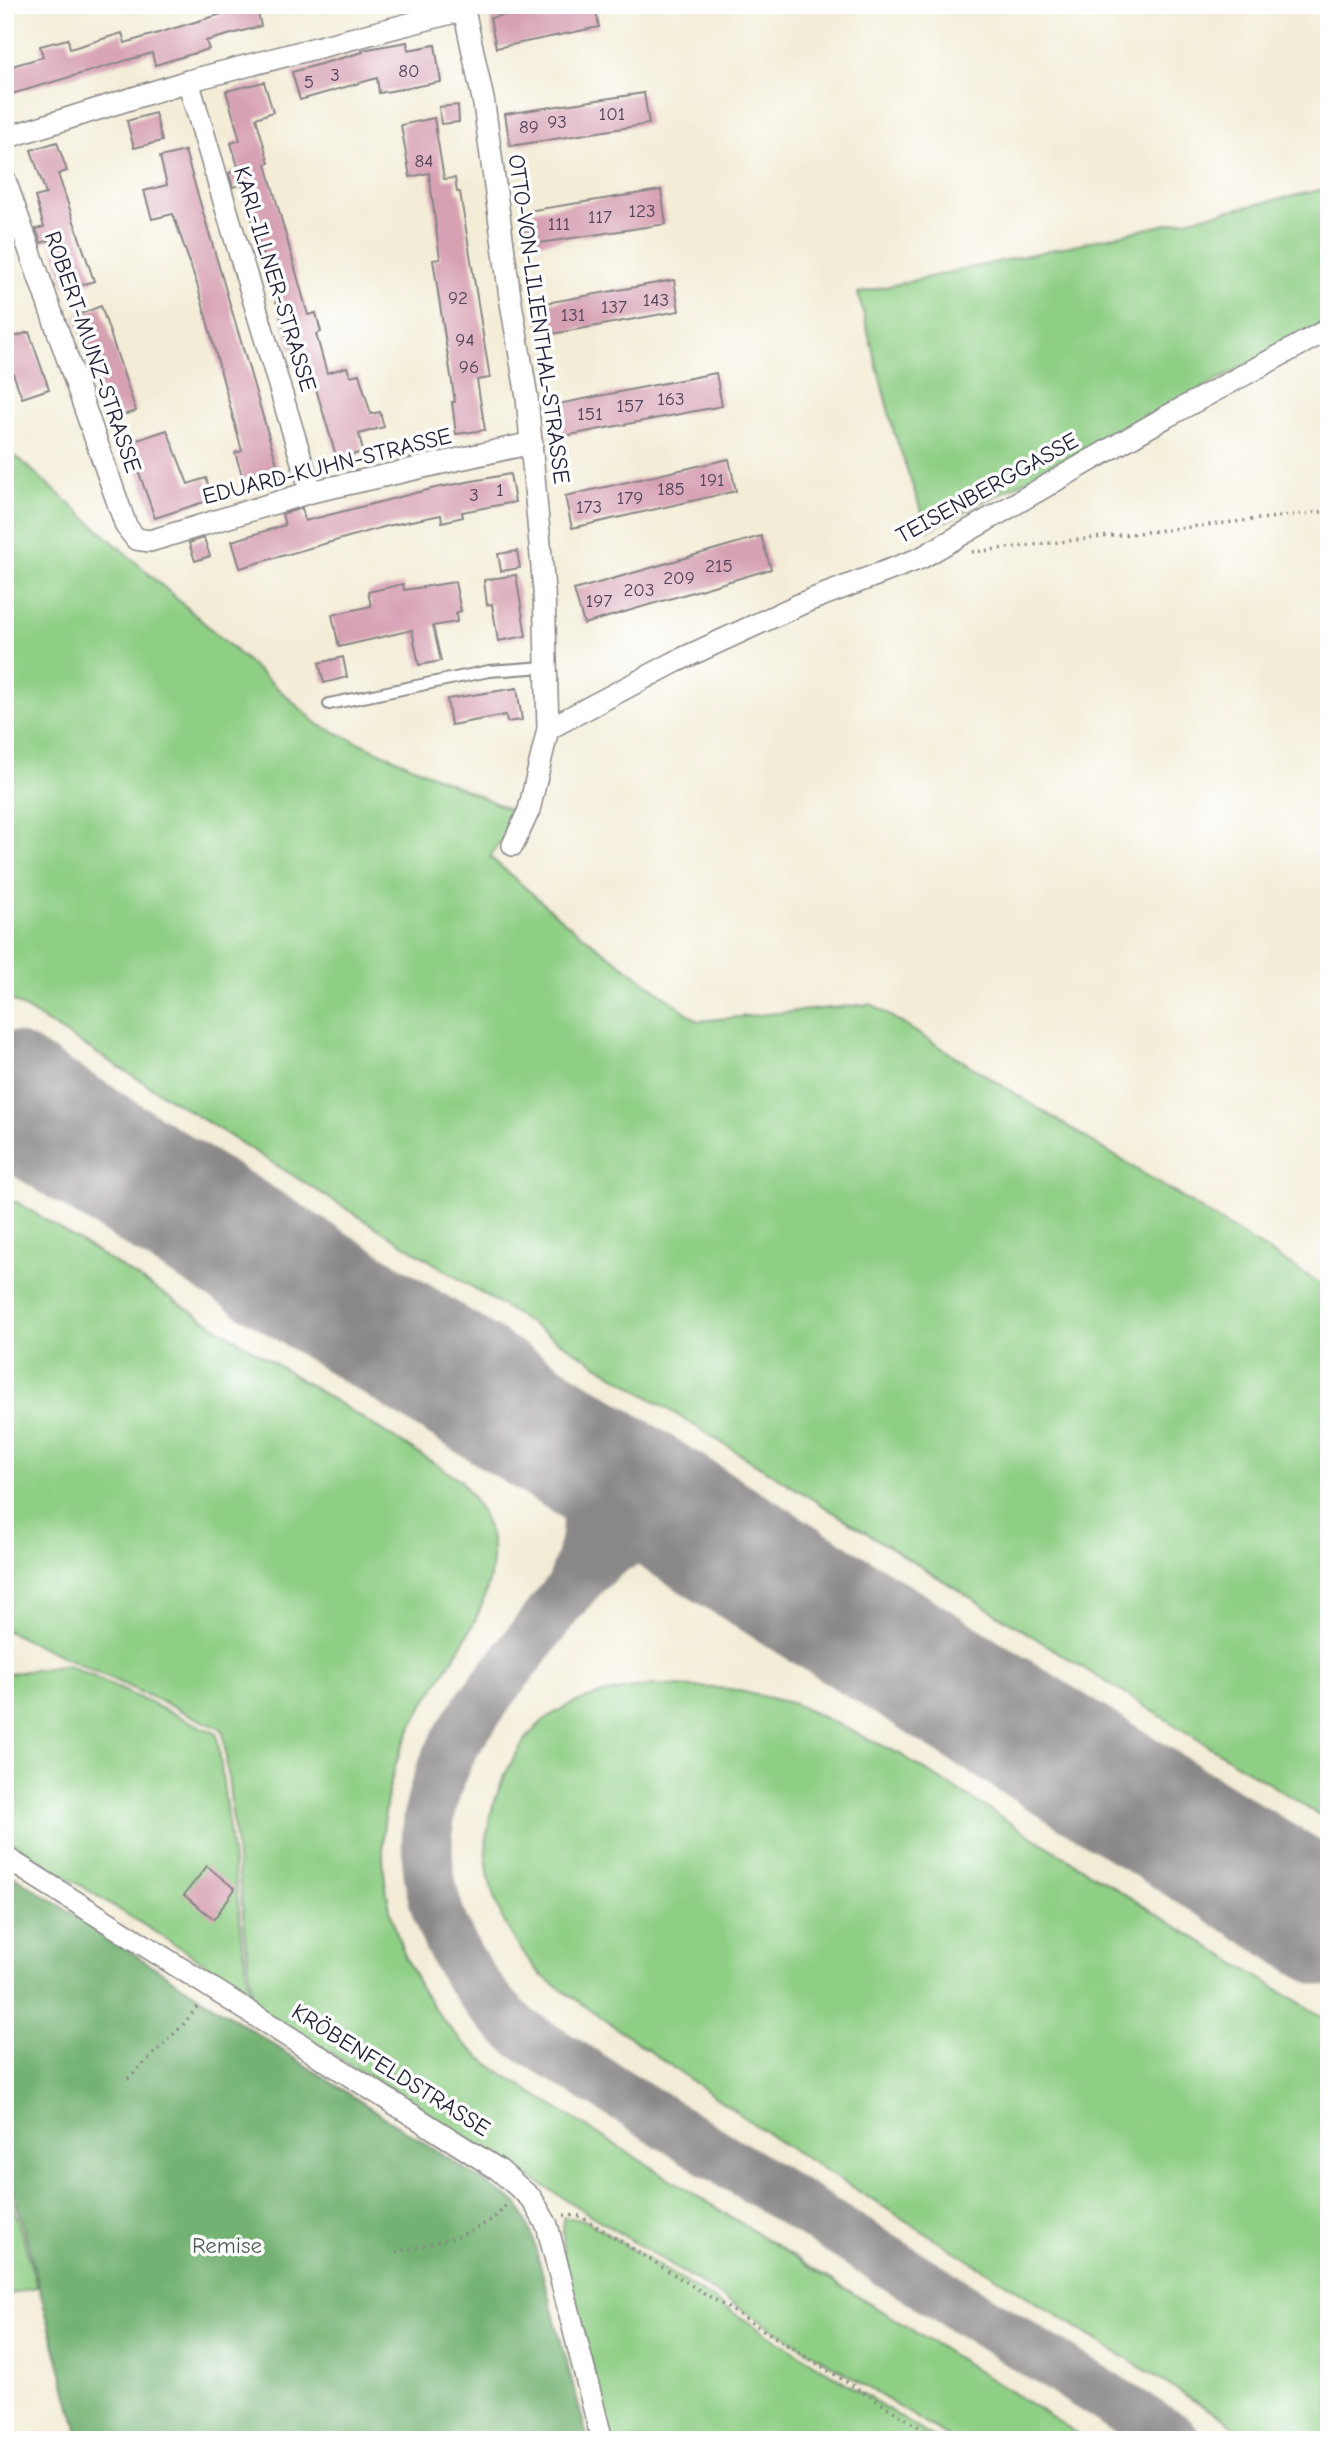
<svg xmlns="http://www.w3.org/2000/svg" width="1334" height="2445" font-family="'Comic Neue',sans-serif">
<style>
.green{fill:#8fcf85;stroke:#587860;stroke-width:2}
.forest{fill:#73b272;stroke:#4a6a56;stroke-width:2}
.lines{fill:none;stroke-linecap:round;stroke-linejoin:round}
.taxiway{stroke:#8a8788;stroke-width:51}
.runway{stroke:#8a8788;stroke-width:128}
.building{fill:#d7a1b4}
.lane-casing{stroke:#8a8788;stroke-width:14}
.street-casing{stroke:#8a8788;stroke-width:24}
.path{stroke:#8a8788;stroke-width:3.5;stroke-dasharray:2 5;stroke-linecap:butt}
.lane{stroke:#fff;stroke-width:10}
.street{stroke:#fff;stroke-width:21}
.labels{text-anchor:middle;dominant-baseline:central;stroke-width:7;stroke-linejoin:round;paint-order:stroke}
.number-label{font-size:19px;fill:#4f4259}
.street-label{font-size:23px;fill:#22223b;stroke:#fff}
.park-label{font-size:23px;fill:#485f55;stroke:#fff}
</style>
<rect width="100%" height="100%" fill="#fff"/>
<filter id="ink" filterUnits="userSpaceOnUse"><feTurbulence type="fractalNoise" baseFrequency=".0143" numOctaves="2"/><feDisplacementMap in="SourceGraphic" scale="14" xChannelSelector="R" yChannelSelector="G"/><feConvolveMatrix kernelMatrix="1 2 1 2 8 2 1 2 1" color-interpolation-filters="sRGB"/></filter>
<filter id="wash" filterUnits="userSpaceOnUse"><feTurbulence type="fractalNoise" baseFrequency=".00686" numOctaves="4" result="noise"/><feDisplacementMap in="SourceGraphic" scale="28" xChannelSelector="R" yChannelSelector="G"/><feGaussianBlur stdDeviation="1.57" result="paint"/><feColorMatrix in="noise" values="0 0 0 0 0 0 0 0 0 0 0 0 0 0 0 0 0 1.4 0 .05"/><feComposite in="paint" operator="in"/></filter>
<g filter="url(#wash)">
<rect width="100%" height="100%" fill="#f3ecd6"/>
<!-- green -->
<g class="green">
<path d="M1329,188V320L1126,430L928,530L894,432L858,293Z"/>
<path d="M16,456L319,725L520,814L490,857L566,923L698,1021L871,1004L1329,1289V1821L5,996V471Z"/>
<path d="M17,1202L461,1480C476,1503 494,1527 492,1557C490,1623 436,1675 409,1732C360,1831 382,1958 458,2037C479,2060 508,2077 534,2094L1088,2440H952L253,2005L223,1730L5,1630V1203Z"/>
<path d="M68,1665L217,1734L249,1991L5,1838V1674Z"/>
<path d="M656,1685L731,1689L795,1704L898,1753L1329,2021V2440H1257L778,2141L541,1975C490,1917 469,1853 503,1780C512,1759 524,1738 541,1723C572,1696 618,1690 656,1685Z"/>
<path d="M5,2175L37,2287L5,2296Z"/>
<path d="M563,2217L587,2221L937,2440H612L563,2254Z"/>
</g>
<!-- forest -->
<path class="forest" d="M5,1870L518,2204L531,2232L588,2440H80L5,2160Z"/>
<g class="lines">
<!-- taxiway -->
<g class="taxiway">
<path d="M549,1435C591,1498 599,1516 571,1589"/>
<path d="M708,1535C683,1536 654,1534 629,1542C588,1556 544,1624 517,1658C495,1686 473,1714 455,1744C396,1845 437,1963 521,2033L1175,2440"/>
</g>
<!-- runway -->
<path class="runway" d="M5,1095L1329,1922"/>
</g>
<g id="blocks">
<!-- building -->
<g class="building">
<path d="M223,5H256L261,26L206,41L209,49L155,65L152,53L5,96V68L43,57L40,46L68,39L70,49L122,33L125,43L225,13Z"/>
<path d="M554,5H595L599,27L496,48L490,18Z"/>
<path d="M407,42L408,50L435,45L441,82L379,93L377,78L300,100L292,72L363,52L362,50Z"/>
<path d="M264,82L273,112L256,118L269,163L266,164L308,315L316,313L321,332L316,334L327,373L347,367L350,376L359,374L371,414L380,412L384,427L359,434L363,452L337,459L310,369L297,373L242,184L233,187L229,173L239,170L231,143L240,140L226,91Z"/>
<path d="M644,93L649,124L510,146L505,114Z"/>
<path d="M458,105L459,122L441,124L439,107Z"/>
<path d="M155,113L162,141L134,148L127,121Z"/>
<path d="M434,118L444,179L455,178L457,192H460L490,378L477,380L485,430L456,434L452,402H455L433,260L440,259L429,173L410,177L401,125Z"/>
<path d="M57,142L67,171L58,174L94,281L67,290L50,240L41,243L36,229L44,227L35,197L46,194L31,150Z"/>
<path d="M185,151L281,478L257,485L255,477L244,481L235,453L242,451L198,287L173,214L152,219L144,191L167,185L160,157Z"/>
<path d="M661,190L666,224L526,245L521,212Z"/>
<path d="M674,280L679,311L541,336L535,305Z"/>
<path d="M101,306L136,411L109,419L75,316Z"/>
<path d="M29,332L49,389L22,398L5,351V340Z"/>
<path d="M716,373L722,406L559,437L553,405Z"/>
<path d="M167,430L188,484L206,478L213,499L155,518L138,470L128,473L119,446Z"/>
<path d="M729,459L736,491L572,528L565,496Z"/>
<path d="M510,474L515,502L462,512L463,517L442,522L441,515L387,526L240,568L232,541L285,525L282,514L302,508L305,521L435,488Z"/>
<path d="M761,536L771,569L584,624L574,590Z"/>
<path d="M204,538L210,556L195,561L189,543Z"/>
<path d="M517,551L520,568L501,571L498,554Z"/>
<path d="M516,575L526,636L498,641L492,604L487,605L484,580Z"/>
<path d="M455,582L461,611L456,613L457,622L433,626L441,661L419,665L412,630L339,647L332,615L371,606L368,592L403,584L404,590Z"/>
<path d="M343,657L347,677L324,683L319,663Z"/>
<path d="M517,688L522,720L507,722L506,715L451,725L447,699Z"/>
<path d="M207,1866L235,1889L214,1919L184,1895Z"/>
</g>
</g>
</g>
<g filter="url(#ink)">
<use href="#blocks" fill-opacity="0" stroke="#8a8788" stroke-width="2"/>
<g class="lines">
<!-- lane casing -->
<g class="lane-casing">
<path id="lane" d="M329,704L489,671L544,667"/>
</g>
<!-- street casing -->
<g class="street-casing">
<g id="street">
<path d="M463,5L484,104L510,297L527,397L544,590L548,729L529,810L513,845"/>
<path d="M188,81L311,492"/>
<path d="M5,138L188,81L463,10"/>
<path d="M5,180L126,526L136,539L150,541L311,492L532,443"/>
<path d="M548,729L677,661L805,602L921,558L1166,417L1329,329"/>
<path d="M5,1857L499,2170L532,2199L547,2225L602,2440"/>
</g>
</g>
<!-- path -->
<g class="path">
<path d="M972,552L1329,511"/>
<path d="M128,2079L182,2026L200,2003"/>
<path d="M564,2215L580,2216L940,2440"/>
<path d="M396,2252C430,2244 489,2234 507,2203"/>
</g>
<!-- lane -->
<use href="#lane" class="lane"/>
<!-- street -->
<use href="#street" class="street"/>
</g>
</g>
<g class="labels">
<!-- number labels -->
<g class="number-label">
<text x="409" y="71">80</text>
<text x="335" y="75">3</text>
<text x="309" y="82">5</text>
<text x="612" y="114">101</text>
<text x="557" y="122">93</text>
<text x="529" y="127">89</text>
<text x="424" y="161">84</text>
<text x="642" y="211">123</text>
<text x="600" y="217">117</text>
<text x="559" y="224">111</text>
<text x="458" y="298">92</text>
<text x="656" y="300">143</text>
<text x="614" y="307">137</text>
<text x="573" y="315">131</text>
<text x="465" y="340">94</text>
<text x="469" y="367">96</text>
<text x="671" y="399">163</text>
<text x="630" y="406">157</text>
<text x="590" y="414">151</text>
<text x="712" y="480">191</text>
<text x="671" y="489">185</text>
<text x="500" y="490">1</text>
<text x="474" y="495">3</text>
<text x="630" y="498">179</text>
<text x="589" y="507">173</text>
<text x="719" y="566">215</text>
<text x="679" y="578">209</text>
<text x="639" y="590">203</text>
<text x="599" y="601">197</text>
</g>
<!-- street labels -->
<g class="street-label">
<text transform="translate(275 279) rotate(73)">KARL-ILLNER-STRASSE</text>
<text transform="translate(539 319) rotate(82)">OTTO-VON-LILIENTHAL-STRASSE</text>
<text transform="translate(93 352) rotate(71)">ROBERT-MUNZ-STRASSE</text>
<text transform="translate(327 466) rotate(-14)">EDUARD-KUHN-STRASSE</text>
<text transform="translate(987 488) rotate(-29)">TEISENBERGGASSE</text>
<text transform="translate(391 2070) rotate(32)">KRÖBENFELDSTRASSE</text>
</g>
<!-- park labels -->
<g class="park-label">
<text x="227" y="2245">Remise</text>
</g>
</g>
<!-- margin -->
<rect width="1334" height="2445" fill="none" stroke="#fff" stroke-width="28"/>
</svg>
